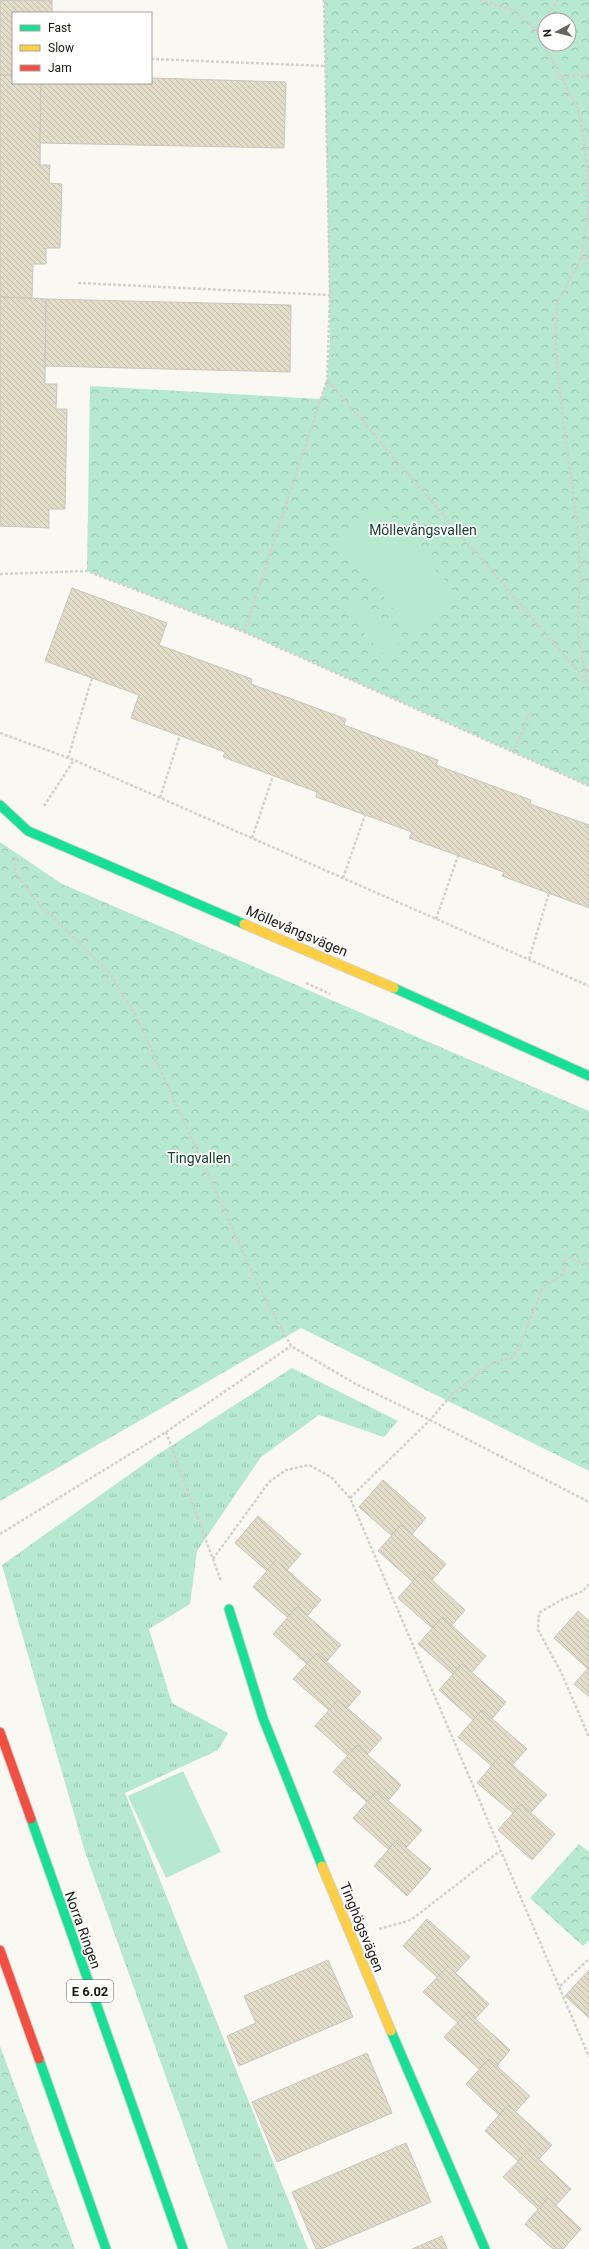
<svg xmlns="http://www.w3.org/2000/svg" width="589" height="2249" font-family="Roboto,sans-serif">
<style>
.grass{fill:url(#grass-tufts)}
.park{fill:url(#park-crowns);fill-rule:evenodd}
.pitch{fill:#b6e9d0}
.building{fill:url(#building-back-hatch);stroke:#c8c6c0}
.lines{fill:none;stroke-linecap:round;stroke-linejoin:round}
.fast-casing{stroke:#d2d0ca;stroke-width:11}
.slow-casing{stroke:#d2d0ca;stroke-width:11}
.jam-casing{stroke:#d2d0ca;stroke-width:11}
.path{stroke:#d2d1cf;stroke-width:2.5;stroke-dasharray:3 2;stroke-linecap:butt}
.fast{stroke:#16e098;stroke-width:9}
.slow{stroke:#ffcf43;stroke-width:9}
.jam{stroke:#f24e42;stroke-width:9}
.labels{text-anchor:middle;dominant-baseline:central;stroke-width:3.5;stroke-linejoin:round;paint-order:stroke}
.shield{fill:#fff;stroke:#5d5c58;stroke-width:1}
.shield-label{font-size:13px;font-weight:bold;fill:#181611}
.park-label{font-size:14px;fill:#14402f;stroke:#fff}
.street-label{font-size:14px;fill:#181611;stroke:#fff}
</style>
<defs>
<pattern id="grass-tufts" width="24" height="20" patternUnits="userSpaceOnUse"><rect width="24" height="20" fill="#b6e9d0"/><path d="M3 7l-1-3M5 7V3M7 7l1-3M15 17l-1-3M17 17v-4M19 17l1-3" fill="none" stroke="#9cc7b2"/></pattern>
<pattern id="park-crowns" width="20" height="18" patternUnits="userSpaceOnUse"><rect width="20" height="18" fill="#b6e9d0"/><path d="M2 6a3 3 0 1 1 6 0M12 15a3 3 0 1 1 6 0" fill="none" stroke="#9cc7b2"/></pattern>
<pattern id="building-back-hatch" width="6" height="6" patternUnits="userSpaceOnUse"><rect width="6" height="6" fill="#e3dcc8"/><path d="M-1 5l2 2M0 0l6 6M5-1l2 2" fill="none" stroke="#c2bcab"/></pattern>
</defs>
<rect width="100%" height="100%" fill="#faf8f2"/>
<!-- grass -->
<path class="grass" d="M292,1368L398,1421L384,1437L319,1415L261,1457L197,1551L190,1604L149,1629L172,1703L228,1733L218,1750L125,1793L308,2249H228L85,1852L2,1565L154,1457Z"/>
<!-- park -->
<g class="park">
<path d="M324,0H589V786L244,632L87,571L90,386L321,399L327,380L330,341ZM545,20H569V44H545Z"/>
<path d="M0,842L62,884L589,1111V1471L301,1328L0,1501Z"/>
<path d="M579,1844L589,1852V1940L583,1946L530,1898Z"/>
<path d="M0,2046L75,2249H0Z"/>
</g>
<!-- pitch -->
<g class="pitch">
<path d="M382,505L460,599L416,636L338,542Z"/>
<path d="M360,598L399,643L385,656L345,611Z"/>
<path d="M183,1771L221,1852L166,1878L128,1796Z"/>
</g>
<!-- building -->
<g class="building">
<path d="M0,0H52V13H13V75H0Z"/>
<path d="M0,75H13V83H41L40,165H50L49,183L62,184L60,248H46V264H33L32,298L0,297Z"/>
<path d="M151,78L286,82L284,148L40,143L41,83H151Z"/>
<path d="M0,297L46,299L45,384H57L56,409H67L65,509H49V528L0,526Z"/>
<path d="M46,299L291,305L290,372L45,366Z"/>
<path d="M72,588L167,623L159,645L252,679L251,684L346,719L344,725L438,760L436,765L531,800L530,804L589,825V908L502,876L504,872L409,838L412,832L316,797L317,792L223,757L225,752L131,718L139,695L45,661Z"/>
<path d="M383,1480L426,1518L412,1534L401,1525L391,1535L359,1507Z"/>
<path d="M258,1516L301,1554L287,1570L276,1560L267,1571L235,1543Z"/>
<path d="M401,1525L446,1564L432,1580L422,1571L413,1582L378,1551Z"/>
<path d="M276,1560L321,1600L307,1616L297,1607L287,1617L253,1587Z"/>
<path d="M422,1571L465,1610L452,1625L442,1617L432,1628L398,1598Z"/>
<path d="M297,1607L341,1645L327,1661L317,1653L307,1664L273,1634Z"/>
<path d="M578,1611L589,1621L588,1669L554,1638Z"/>
<path d="M442,1617L486,1656L472,1672L462,1664L453,1674L418,1644Z"/>
<path d="M317,1653L361,1692L347,1708L338,1700L329,1710L293,1679Z"/>
<path d="M462,1664L506,1702L492,1719L482,1710L473,1720L439,1690Z"/>
<path d="M589,1667V1697L574,1684Z"/>
<path d="M338,1700L382,1738L367,1755L357,1745L348,1756L315,1726Z"/>
<path d="M482,1710L527,1749L512,1765L501,1755L492,1766L458,1737Z"/>
<path d="M357,1745L401,1785L388,1801L377,1791L367,1802L333,1772Z"/>
<path d="M501,1755L547,1795L531,1812L521,1804L513,1813L477,1783Z"/>
<path d="M377,1791L422,1830L406,1848L397,1840L388,1849L353,1818Z"/>
<path d="M521,1804L555,1834L532,1860L498,1830Z"/>
<path d="M397,1840L431,1869L407,1896L374,1866Z"/>
<path d="M427,1919L470,1957L455,1973L448,1966L437,1977L403,1946Z"/>
<path d="M328,1960L353,2017L239,2066L227,2036L256,2023L244,1996Z"/>
<path d="M448,1966L489,2004L475,2019L468,2012L458,2023L423,1992Z"/>
<path d="M589,1970V2018L565,1996Z"/>
<path d="M468,2012L510,2050L497,2066L489,2059L479,2069L444,2037Z"/>
<path d="M367,2053L392,2113L277,2162L252,2102Z"/>
<path d="M489,2059L530,2096L515,2112L508,2105L499,2115L466,2084Z"/>
<path d="M508,2105L552,2145L539,2159L529,2150L518,2161L485,2131Z"/>
<path d="M406,2143L431,2202L321,2249H316L292,2192Z"/>
<path d="M529,2150L571,2189L556,2205L548,2198L538,2209L503,2177Z"/>
<path d="M548,2198L581,2229L563,2249H553L525,2224Z"/>
<path d="M442,2236L447,2249H412Z"/>
</g>
<g class="lines">
<!-- fast casing -->
<g class="fast-casing">
<g id="fast">
<path d="M0,805L28,831L244,924"/>
<path d="M394,988L589,1076"/>
<path d="M229,1609L263,1718L322,1866"/>
<path d="M31,1819L183,2249"/>
<path d="M391,2031L485,2249"/>
<path d="M39,2059L106,2249"/>
</g>
</g>
<!-- slow casing -->
<g class="slow-casing">
<g id="slow">
<path d="M244,924L394,988"/>
<path d="M322,1866L391,2031"/>
</g>
</g>
<!-- jam casing -->
<g class="jam-casing">
<g id="jam">
<path d="M0,1732L31,1819"/>
<path d="M0,1950L39,2059"/>
</g>
</g>
<!-- path -->
<g class="path">
<path d="M324,0L330,295L327,380L589,684"/>
<path d="M480,0L513,10L536,30L578,109L584,140L589,206L581,258L557,303L556,349L563,420L578,527L580,574L578,632L587,682"/>
<path d="M536,30L558,0"/>
<path d="M151,59L326,66"/>
<path d="M562,76L589,75"/>
<path d="M581,258H589"/>
<path d="M78,283L330,295"/>
<path d="M0,574L87,571L244,632L589,786"/>
<path d="M244,632L327,380"/>
<path d="M0,733L74,760L589,986"/>
<path d="M513,753L530,714"/>
<path d="M68,758L92,678"/>
<path d="M160,798L180,735"/>
<path d="M44,806L74,760"/>
<path d="M252,838L273,776"/>
<path d="M16,858L15,871L35,900L108,971L136,1016L258,1285L291,1346L354,1383L430,1420L589,1502"/>
<path d="M343,878L365,815"/>
<path d="M436,919L458,856"/>
<path d="M529,959L549,893"/>
<path d="M306,983L330,994"/>
<path d="M166,1432L221,1581"/>
<path d="M350,1498L430,1420L452,1394L493,1363L511,1358L519,1348L543,1287L563,1274L565,1256L589,1265"/>
<path d="M0,1534L166,1432L291,1346"/>
<path d="M213,1559L269,1482L286,1470L309,1465L331,1477L350,1498L589,2057"/>
<path d="M589,1584L583,1591L561,1600L539,1613L538,1630L561,1672L589,1737"/>
<path d="M379,1929L411,1920L500,1851"/>
<path d="M560,1986L589,1959"/>
</g>
<!-- fast -->
<use href="#fast" class="fast"/>
<!-- slow -->
<use href="#slow" class="slow"/>
<!-- jam -->
<use href="#jam" class="jam"/>
</g>
<g class="labels">
<!-- shield labels -->
<rect class="shield" x="67" y="1980" width="46" height="22" rx="3"/>
<g class="shield-label">
<text x="90" y="1991">E 6.02</text>
</g>
<!-- park labels -->
<g class="park-label">
<text x="423" y="530">Möllevångsvallen</text>
<text x="199" y="1158">Tingvallen</text>
</g>
<!-- street labels -->
<g class="street-label">
<text transform="translate(297 931) rotate(23)">Möllevångsvägen</text>
<text transform="translate(362 1927) rotate(68)">Tinghögsvägen</text>
<text transform="translate(83 1930) rotate(70)">Norra Ringen</text>
</g>
</g>
<!-- legend -->
<rect x="12" y="12" width="140" height="72" fill="#ffffff" stroke="#a3a2a0"/>
<rect x="20" y="25" width="20" height="6" fill="#16e098" stroke="#a3a2a0"/>
<text x="48" y="32" font-size="12" fill="#181611">Fast</text>
<rect x="20" y="45" width="20" height="6" fill="#ffcf43" stroke="#a3a2a0"/>
<text x="48" y="52" font-size="12" fill="#181611">Slow</text>
<rect x="20" y="65" width="20" height="6" fill="#f24e42" stroke="#a3a2a0"/>
<text x="48" y="72" font-size="12" fill="#181611">Jam</text>
<!-- north arrow -->
<g transform="translate(557 32) rotate(263)"><circle r="19" fill="#ffffff" stroke="#a3a2a0"/>
<path d="M0-3L7 15L0 10L-7 15Z" fill="#676560"/>
<text y="-6" font-size="11" font-weight="bold" text-anchor="middle" fill="#181611">N</text>
</g>
</svg>
